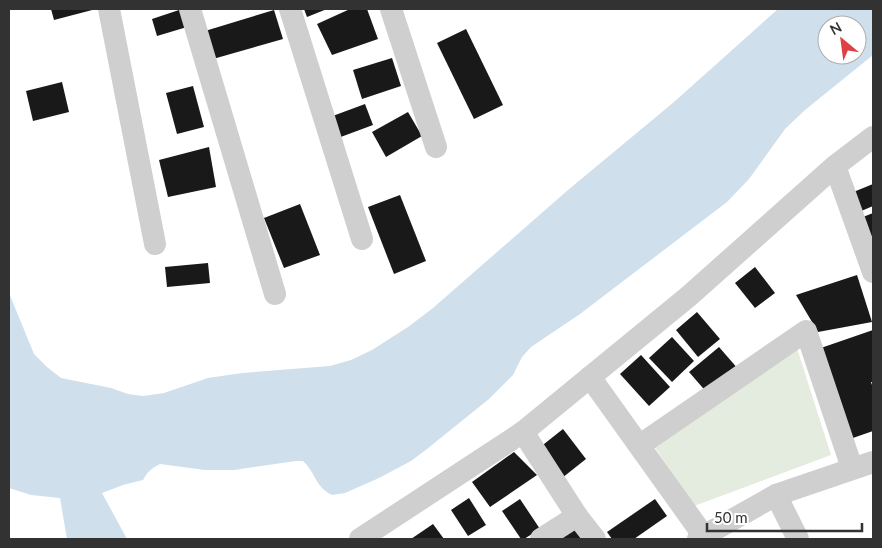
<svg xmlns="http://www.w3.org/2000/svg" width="882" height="548" font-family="Lato,sans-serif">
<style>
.green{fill:#e4ebdf}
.water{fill:#cfdfec;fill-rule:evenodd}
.building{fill:#191919}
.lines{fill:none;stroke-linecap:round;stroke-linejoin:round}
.street{stroke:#cfcfcf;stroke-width:22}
</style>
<rect width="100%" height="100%" fill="#fff"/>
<!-- green -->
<path class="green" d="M796,345L831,455L694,506L650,440Z"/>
<!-- water -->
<path class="water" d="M778,9H873V55L805,110L785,129L749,179L727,202L580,314L531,347L522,357L513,375L489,399L427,449L411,461L379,478L345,493L332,495C315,487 316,473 303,461H296L234,470H205L160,464C152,468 147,472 143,480L123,485L102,493L127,539H67L60,498L31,495L9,488V293L34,354L47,367L61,378L111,388L128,394L143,396L164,393L208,378L242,373L330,366L351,360L372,350L408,327L433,308L568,190L674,102ZM827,25H857V55H827Z"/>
<!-- building -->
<g class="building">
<path d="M51,9H96L54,20Z"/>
<path d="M182,9L187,27L157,36L152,19Z"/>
<path d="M304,9H327L307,17Z"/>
<path d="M350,9H367L378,39L332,55L317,24Z"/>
<path d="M274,10L283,39L213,59L205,31Z"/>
<path d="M466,29L503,105L474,119L437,43Z"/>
<path d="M392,58L401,86L362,99L353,70Z"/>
<path d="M62,82L69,112L33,121L26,91Z"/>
<path d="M193,86L204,127L177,134L166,93Z"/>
<path d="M365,104L373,125L338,138L330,117Z"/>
<path d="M408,112L422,136L386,157L372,132Z"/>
<path d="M209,147L216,187L168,197L159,160Z"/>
<path d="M873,184V206L859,212L851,193Z"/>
<path d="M400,195L426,261L394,274L368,207Z"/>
<path d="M300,204L320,255L284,268L264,218Z"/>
<path d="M873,213V235L870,237L863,217Z"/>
<path d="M208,263L210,283L167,287L165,267Z"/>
<path d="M755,267L775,293L755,308L735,283Z"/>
<path d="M857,275L872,322L818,332L796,295Z"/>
<path d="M697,312L720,339L698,357L676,330Z"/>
<path d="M873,330V382H871L873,388V431L850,439L818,349Z"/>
<path d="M672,337L694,361L672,382L649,358Z"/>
<path d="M719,347L739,370L709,395L689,372Z"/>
<path d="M641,355L670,387L649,406L620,374Z"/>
<path d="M563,429L586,459L562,478L539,448Z"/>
<path d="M514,452L537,475L490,507L472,482Z"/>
<path d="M469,498L486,525L468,536L451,510Z"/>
<path d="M520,499L540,529L524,539H521L502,511Z"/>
<path d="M655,499L667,516L634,539H612L607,532Z"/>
<path d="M433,524L444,539H411Z"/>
<path d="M578,526L587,539H557Z"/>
</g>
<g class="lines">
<!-- street -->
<g class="street">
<path d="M109,9L155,244"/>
<path d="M190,9L275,294"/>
<path d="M290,9L362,239"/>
<path d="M391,9L436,147"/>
<path d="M835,166L873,272"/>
<path d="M590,377L703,535"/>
<path d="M523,432L577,516L595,539"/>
<path d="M640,445L806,331L852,468"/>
<path d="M776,495L798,539"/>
<path d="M360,539L523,432L689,296L835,166L873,137"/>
<path d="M541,539L577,516"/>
<path d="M698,539L776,495L873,462"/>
</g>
</g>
<!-- border -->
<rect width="882" height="548" fill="none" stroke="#323232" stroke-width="20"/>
<!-- north arrow -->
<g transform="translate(842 40) rotate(331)"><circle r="24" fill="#ffffff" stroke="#adadad"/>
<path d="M0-4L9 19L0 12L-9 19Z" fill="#dd4144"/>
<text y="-8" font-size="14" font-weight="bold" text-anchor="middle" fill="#323232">N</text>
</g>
<!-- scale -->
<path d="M707 523v8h155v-8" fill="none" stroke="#323232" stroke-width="2.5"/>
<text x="714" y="523" font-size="15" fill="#323232" stroke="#ffffff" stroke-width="4" paint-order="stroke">50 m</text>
</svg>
